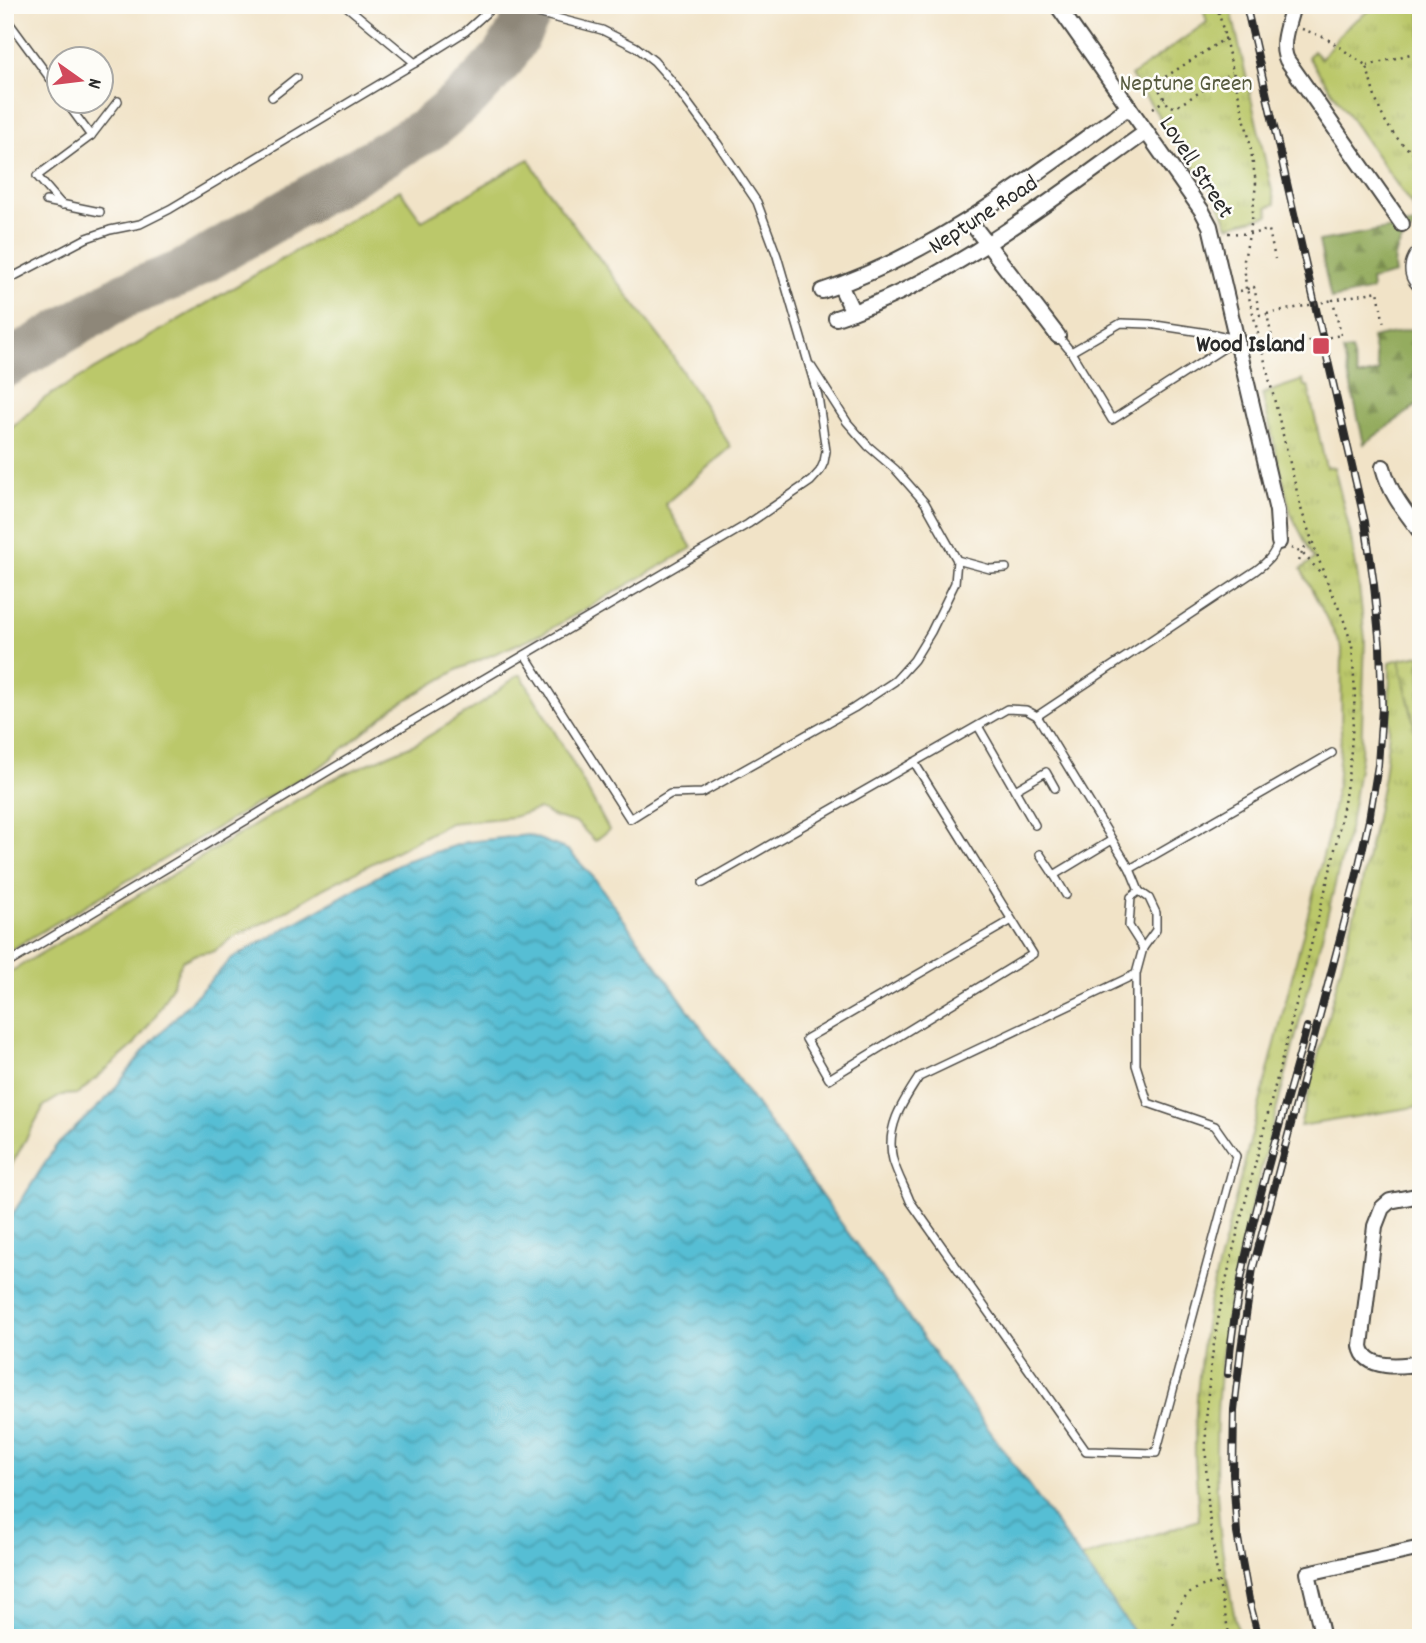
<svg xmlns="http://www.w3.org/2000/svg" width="1426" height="1643" font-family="Dekko,sans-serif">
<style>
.grass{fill:#bbc86a;stroke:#737a4a;stroke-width:2}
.forest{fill:url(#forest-firs);stroke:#606c44;stroke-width:2}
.cemetery{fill:url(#cemetery-stones);stroke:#737a4a;stroke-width:2}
.park{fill:url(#park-tufts);stroke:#737a4a;stroke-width:2}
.water{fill:url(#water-waves);stroke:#407480;stroke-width:2}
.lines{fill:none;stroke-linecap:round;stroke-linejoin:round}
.taxiway{stroke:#8e8779;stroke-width:46}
.service-casing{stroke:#494742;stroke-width:10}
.minor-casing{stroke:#494742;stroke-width:18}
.path{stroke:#494742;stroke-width:2.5;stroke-dasharray:2 5;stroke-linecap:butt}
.service{stroke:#fff;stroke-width:7}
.minor{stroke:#fff;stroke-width:14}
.rail-casing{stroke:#2b2b2b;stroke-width:8}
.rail{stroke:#fdfcf7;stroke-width:5;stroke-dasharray:16;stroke-linecap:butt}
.path-bridge{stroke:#494742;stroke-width:2.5;stroke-dasharray:2 5;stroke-linecap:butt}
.poi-dot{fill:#d1495b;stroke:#fdfcf7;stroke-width:2.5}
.labels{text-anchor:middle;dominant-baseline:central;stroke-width:5;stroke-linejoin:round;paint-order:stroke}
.park-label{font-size:24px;fill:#565a3e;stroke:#fdfcf7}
.street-label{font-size:24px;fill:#2b2b2b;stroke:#fdfcf7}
.poi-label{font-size:24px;font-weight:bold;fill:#2b2b2b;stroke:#fdfcf7;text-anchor:end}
</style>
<defs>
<pattern id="forest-firs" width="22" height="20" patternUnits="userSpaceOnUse" patternTransform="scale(1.75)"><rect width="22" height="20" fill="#94ac5e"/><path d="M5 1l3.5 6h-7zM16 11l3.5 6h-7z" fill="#798c4e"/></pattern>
<pattern id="cemetery-stones" width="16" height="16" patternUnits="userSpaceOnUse" patternTransform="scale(1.75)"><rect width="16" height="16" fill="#bbc86a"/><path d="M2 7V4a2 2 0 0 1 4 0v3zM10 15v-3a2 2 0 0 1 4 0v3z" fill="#a1ac5c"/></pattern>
<pattern id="park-tufts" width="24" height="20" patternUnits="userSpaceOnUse" patternTransform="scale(1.75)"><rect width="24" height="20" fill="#bbc86a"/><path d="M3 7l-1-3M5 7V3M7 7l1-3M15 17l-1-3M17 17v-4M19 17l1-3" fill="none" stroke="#a1ac5c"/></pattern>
<pattern id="water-waves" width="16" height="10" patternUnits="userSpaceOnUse" patternTransform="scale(1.75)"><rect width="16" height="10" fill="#56bed4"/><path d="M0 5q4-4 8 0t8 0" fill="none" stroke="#479bac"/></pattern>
</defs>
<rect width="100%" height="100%" fill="#fdfcf7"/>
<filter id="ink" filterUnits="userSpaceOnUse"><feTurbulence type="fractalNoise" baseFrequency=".0143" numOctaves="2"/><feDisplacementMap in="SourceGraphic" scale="14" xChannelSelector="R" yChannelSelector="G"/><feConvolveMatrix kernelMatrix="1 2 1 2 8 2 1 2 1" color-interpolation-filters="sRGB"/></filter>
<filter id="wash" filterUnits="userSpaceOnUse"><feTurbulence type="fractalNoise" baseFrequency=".00686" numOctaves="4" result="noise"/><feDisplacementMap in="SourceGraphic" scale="28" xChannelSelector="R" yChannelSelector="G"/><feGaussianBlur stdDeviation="1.57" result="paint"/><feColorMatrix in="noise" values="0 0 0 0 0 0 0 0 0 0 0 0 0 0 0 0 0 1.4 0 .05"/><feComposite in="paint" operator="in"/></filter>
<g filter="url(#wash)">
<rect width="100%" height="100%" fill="#f1e3c7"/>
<!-- grass -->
<g class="grass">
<path d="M529,159L550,194L662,340L731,447L665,504L692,548L543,633L459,669L394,707L323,765L5,953V434L45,398L400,190L422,221Z"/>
<path d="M518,675H521L570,758L609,830L595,841L577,823L555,817L539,809L513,817L450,823L324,888L274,918L238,934L214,951L196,954L182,961L172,986L156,1015L133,1046L78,1094L62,1095L44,1106L5,1177V975L330,780L417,743L481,704Z"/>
</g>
<!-- forest -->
<g class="forest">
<path d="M1421,223C1417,227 1411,231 1407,235C1397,245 1392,260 1395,274L1371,280L1372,290L1331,299L1319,241Z"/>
<path d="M1421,327V402L1364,444L1343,351L1351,350L1358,377L1379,372L1372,338Z"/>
</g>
<!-- cemetery -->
<path class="cemetery" d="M1421,655V755L1399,659Z"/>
<!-- park -->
<g class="park">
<path d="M1202,5H1230L1275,204L1267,207L1269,215L1228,226L1217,199L1131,76L1207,22Z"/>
<path d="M1377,5H1421V219L1308,57L1313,51L1321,59L1344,29Z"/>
<path d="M1303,380L1304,386H1308L1326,468L1334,467L1350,532L1358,579L1365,639L1361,755L1350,825L1321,940L1241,1246C1219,1341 1210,1435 1220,1532C1224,1568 1232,1603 1239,1638H1138L1081,1558L1199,1520C1198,1500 1196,1480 1195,1459C1194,1408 1200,1357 1208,1306L1329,832L1337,785L1341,735L1342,648L1301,569L1314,559L1291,514L1262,394Z"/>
<path d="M1399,659L1421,755V1106L1300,1126L1360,892L1375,822L1384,776L1389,731L1390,662Z"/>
</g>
<!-- water -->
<path class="water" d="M528,835L568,850L594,878L1138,1638H5V1226L56,1146L109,1096L145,1049L231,959L405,861L467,842Z"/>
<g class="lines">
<!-- taxiway -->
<path class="taxiway" d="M5,365L125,295L182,273L429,128L469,95L503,58L516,38L528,15L531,5"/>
</g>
</g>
<g filter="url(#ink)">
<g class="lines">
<!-- service casing -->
<g class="service-casing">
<g id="service">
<path d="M345,5L415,63"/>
<path d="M5,17L60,92"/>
<path d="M272,97L296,78"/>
<path d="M91,136L118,101"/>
<path d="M46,201L100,212"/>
<path d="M62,205L37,176L91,136L66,102"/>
<path d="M1421,246C1406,259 1404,278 1421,290"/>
<path d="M5,281L87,238L110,230L140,224L170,209L415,63L466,31L495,5"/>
<path d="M1058,336L1071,352L1112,420L1236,340"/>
<path d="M1071,352L1121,323L1149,324L1214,334L1236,339"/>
<path d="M957,560L990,569L1006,568"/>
<path d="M525,655L630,819L670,794L702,793L854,708L895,681L914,660L931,632L955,583L957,560L925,503L896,470L868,446L847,422L811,366"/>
<path d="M1037,716L1255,571C1266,563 1274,556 1278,542"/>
<path d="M978,726L1035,825"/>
<path d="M914,762L1033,954L829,1079L806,1039L1012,920"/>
<path d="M1015,790L1046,772L1055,788"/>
<path d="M1040,854L1054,875L1112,840"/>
<path d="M1130,869L1332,753"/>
<path d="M1054,875L1066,895"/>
<path d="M703,883L1007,709L1026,710L1037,716L1130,869L1139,891L1149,898L1156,913V930L1143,948L1136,974V1065L1148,1103L1215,1126L1236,1156L1156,1453L1086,1451L910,1201C905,1188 897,1174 893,1160C885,1128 902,1103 919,1077L1136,974"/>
<path d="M1139,891L1131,897L1129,926L1143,948"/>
<path d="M5,965L410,722L748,524L811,481L820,471L824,462L826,451L818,396L777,256L757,202L718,144L670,79L654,61L636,47L602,30L507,5"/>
</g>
</g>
<!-- minor casing -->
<g class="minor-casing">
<g id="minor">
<path d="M1057,5L1202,211L1210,226L1277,511L1279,542"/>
<path d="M1293,5C1289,23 1279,43 1287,60L1402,224"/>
<path d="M969,220L1058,336"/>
<path d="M840,285L853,312"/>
<path d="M822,291C937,253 1031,177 1129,107"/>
<path d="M836,318C952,280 1048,202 1146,132"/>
<path d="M1383,467C1390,494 1405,511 1421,533"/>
<path d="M1421,1195L1390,1201L1382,1208L1375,1226L1361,1346C1365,1371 1403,1366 1421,1363"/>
<path d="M1323,1638L1308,1573L1421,1548"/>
</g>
</g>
<!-- path -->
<g class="path">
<path d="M1217,5L1249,138L1256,183L1252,220L1244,260L1246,289"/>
<path d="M1302,29L1326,38L1367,66C1376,107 1385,134 1421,159"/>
<path d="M1226,38L1159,81L1156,85L1169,106L1176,107L1232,72"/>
<path d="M1367,66L1421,51"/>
<path d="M1153,108L1165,100"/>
<path d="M1228,233L1250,234L1269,230L1275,259"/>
<path d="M1240,291L1254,287L1260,315L1267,314L1274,348"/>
<path d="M1341,335L1333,300L1378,291L1384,325"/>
<path d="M1291,548L1302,553L1323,575"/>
<path d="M1298,561L1305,547L1313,542"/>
<path d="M1174,1638C1170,1620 1180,1598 1196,1589C1203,1585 1212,1584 1218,1582"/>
<path d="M1230,1638C1217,1579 1207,1520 1206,1459C1203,1355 1231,1257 1257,1157C1282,1058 1308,958 1333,859L1344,803L1350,763L1355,694L1352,645L1343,618L1325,577L1302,512L1247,289"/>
</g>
<!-- service -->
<use href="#service" class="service"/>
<!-- minor -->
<use href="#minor" class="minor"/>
<!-- rail casing -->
<g class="rail-casing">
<g id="rail">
<path d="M1246,5L1365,522L1374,585L1380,646L1382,708L1378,765L1369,820L1356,878L1253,1268L1241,1349L1234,1410L1233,1474L1237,1533L1249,1600L1259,1638"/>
<path d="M1228,1374C1237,1256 1276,1141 1307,1027"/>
</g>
</g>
<!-- rail -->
<use href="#rail" class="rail"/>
<!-- path-bridge -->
<g class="path-bridge">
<path d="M1267,314L1333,300"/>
<path d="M1274,348L1341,335"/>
</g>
</g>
</g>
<!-- markers -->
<rect class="poi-dot" x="1312" y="337" width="18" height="18" rx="3.5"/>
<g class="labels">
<!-- park labels -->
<g class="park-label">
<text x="1186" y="85">Neptune Green</text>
</g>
<!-- street labels -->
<g class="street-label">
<text transform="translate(1195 168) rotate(57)">Lovell Street</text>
<text transform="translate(984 216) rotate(-33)">Neptune Road</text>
</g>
<!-- poi labels -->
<g class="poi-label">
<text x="1305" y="346">Wood Island</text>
</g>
</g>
<!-- margin -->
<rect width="1426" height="1643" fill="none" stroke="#fdfcf7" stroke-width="28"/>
<!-- north arrow -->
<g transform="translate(80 80) rotate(104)"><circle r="33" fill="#fdfcf7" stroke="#a9a8a5" stroke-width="2"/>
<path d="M0-5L12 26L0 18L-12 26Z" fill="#d1495b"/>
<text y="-10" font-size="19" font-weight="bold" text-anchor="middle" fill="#2b2b2b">N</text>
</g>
</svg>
